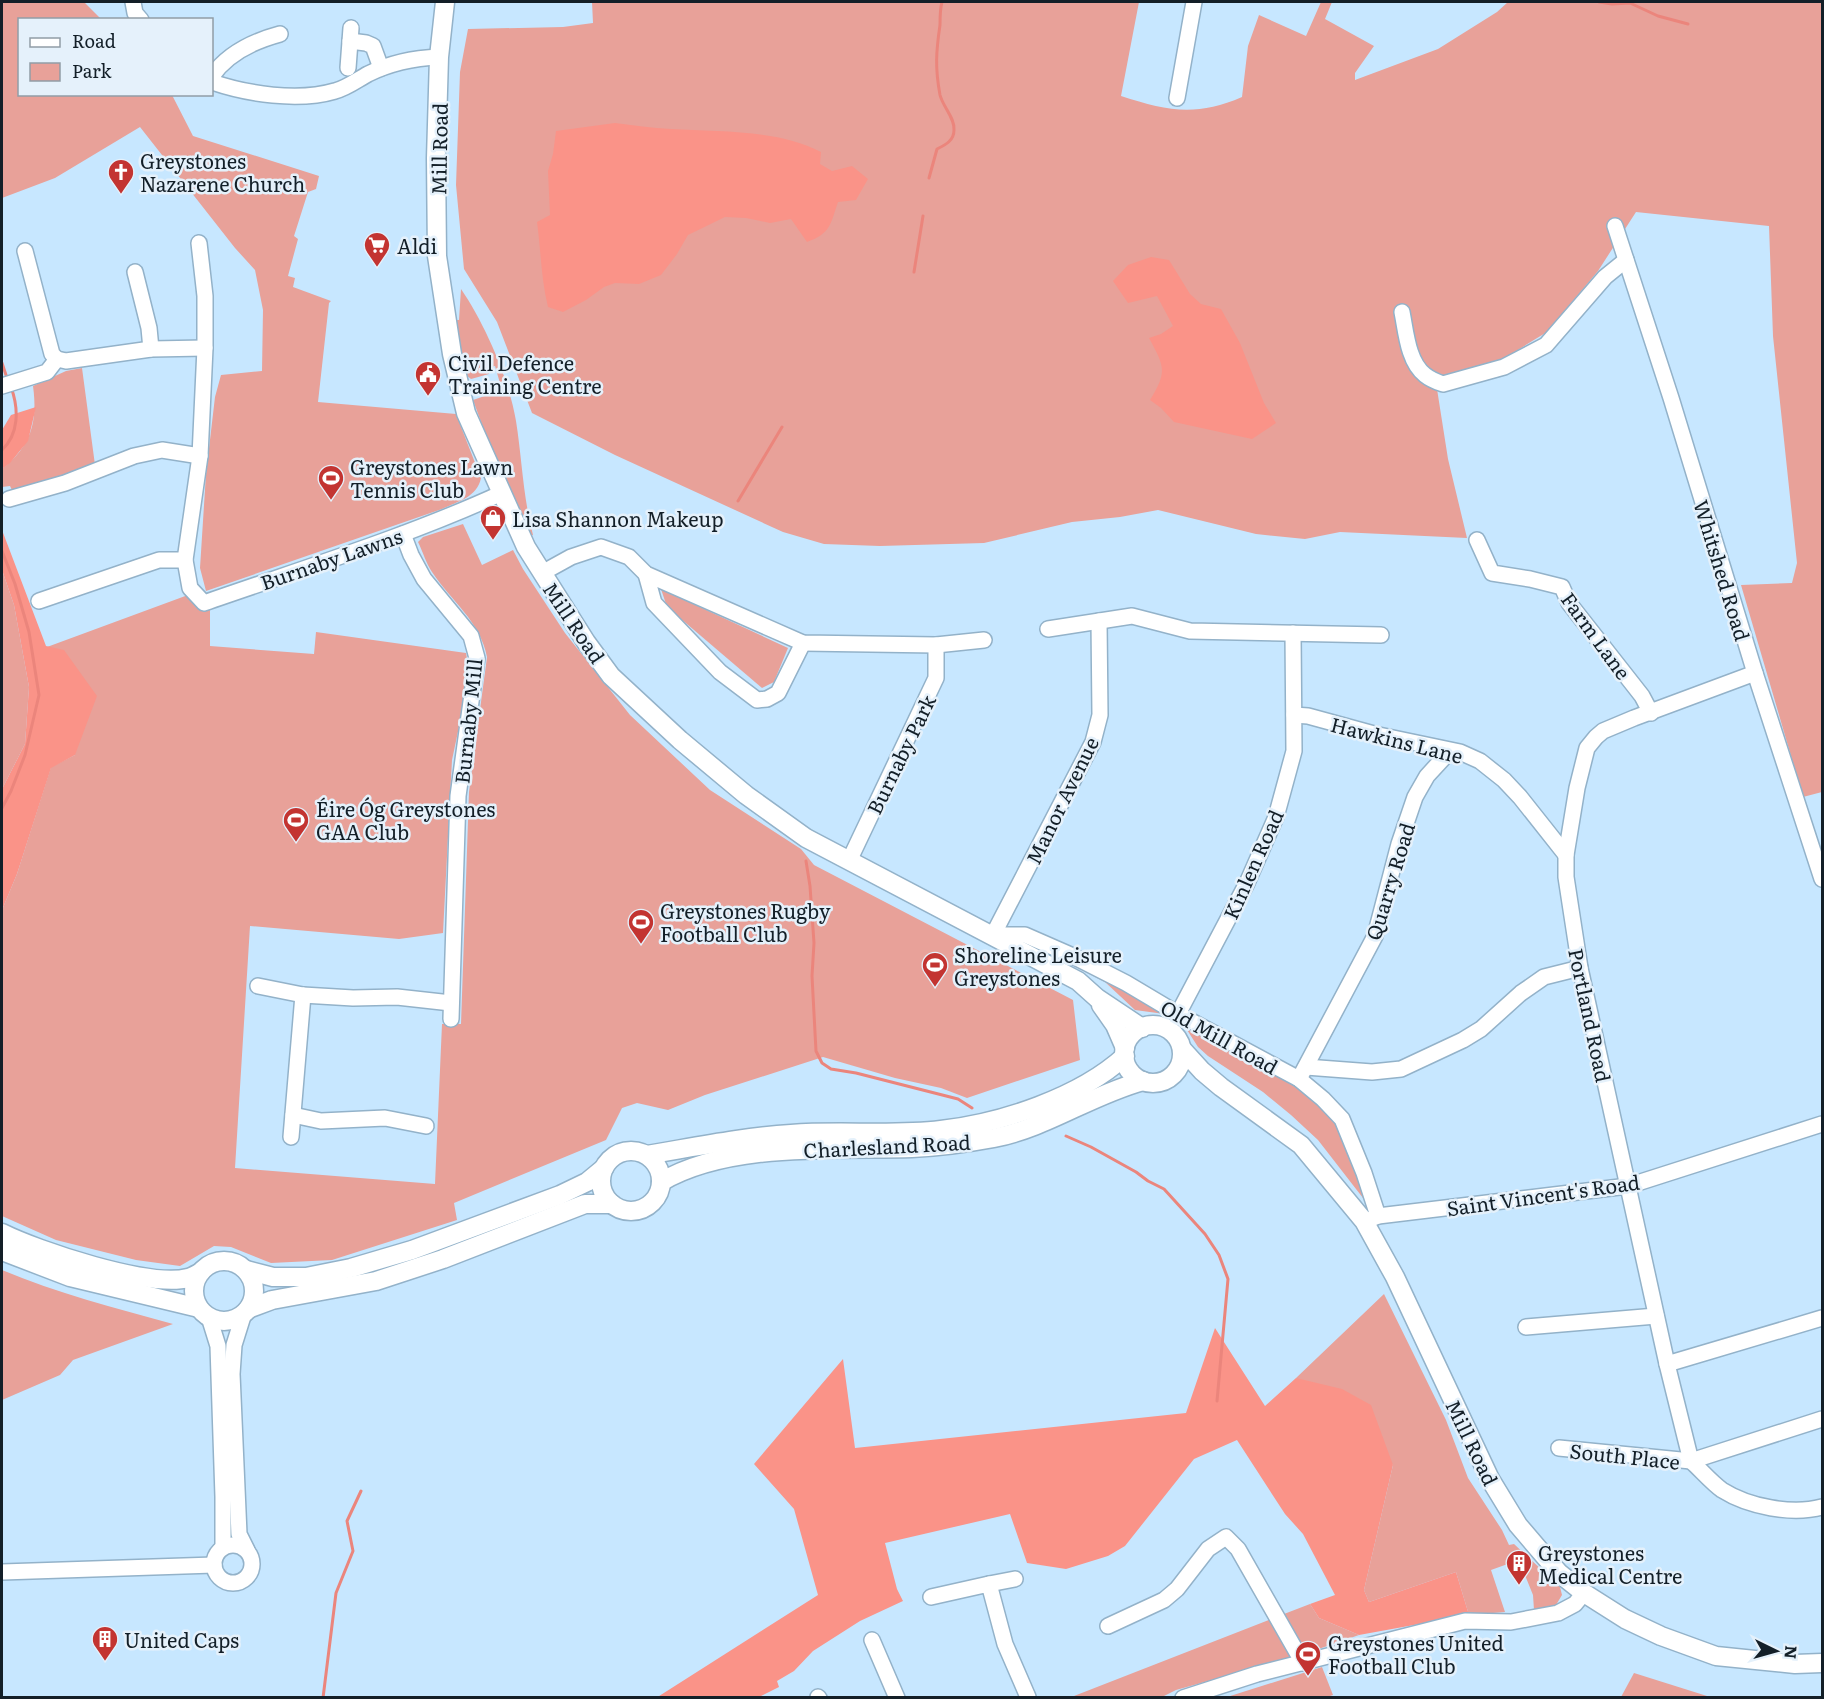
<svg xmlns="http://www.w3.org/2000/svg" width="1824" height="1699" font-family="Literata,serif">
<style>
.green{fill:#e8a199}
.forest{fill:#fa9388}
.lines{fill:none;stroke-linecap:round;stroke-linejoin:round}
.stream{stroke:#eb857c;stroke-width:3}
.minor-casing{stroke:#93b2c9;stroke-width:18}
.major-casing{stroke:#93b2c9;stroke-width:21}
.minor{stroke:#fff;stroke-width:15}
.major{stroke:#fff;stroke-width:18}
.labels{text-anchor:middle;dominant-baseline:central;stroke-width:5;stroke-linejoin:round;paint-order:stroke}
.street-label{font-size:20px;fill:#131f28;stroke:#e5f1fb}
.poi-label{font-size:20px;fill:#131f28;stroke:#e5f1fb;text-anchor:start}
</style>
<rect width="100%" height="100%" fill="#c7e7ff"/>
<!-- green -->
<g class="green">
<path d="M2,2H84L101,19L20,20V94L172,95L193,136L319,176L316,189L308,192L294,236L298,239L288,276L295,278L293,287L331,301L329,303L318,402L456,414L481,478C477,497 459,501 442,509L206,591L200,568L206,474L215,397L221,375L262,371L263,310L255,270L235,248L140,127L55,178L2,198Z"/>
<path d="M592,2H1139L1121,96C1167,111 1196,117 1242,97L1248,46L1259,15L1306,36L1321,2H1332L1325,19L1374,46L1355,73V80L1438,49L1497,12L1508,2H1822V792L1803,797L1741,585L1792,583L1797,563L1773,336L1769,226L1636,212L1598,271L1547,332L1503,359L1437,389L1448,459L1467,538L1340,532L1305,539L1256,534L1158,510L1120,517L1072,522L984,543L880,546L824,544L783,532L615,455L532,413L497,322L464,269L456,185L460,72L468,29L563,27L593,23Z"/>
<path d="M461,289C485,324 509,379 516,421C522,459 523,497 533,535L530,536L504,485L473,400L502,390L495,366L488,368L489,374L471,379L466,375L456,327V320H459Z"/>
<path d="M82,368L95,465L13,492L10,486L2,487V469C31,446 38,422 33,386L66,371Z"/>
<path d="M463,524L482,565L513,550L523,569L565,633L630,715L710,790L801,849L814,865L1073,1000L1080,1060L967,1098L941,1088L895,1078L823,1057L705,1095L668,1110L637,1103L622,1108L606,1140L454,1203L457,1220L332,1260L271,1263L231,1247L214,1246L180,1266L136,1260L56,1240L2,1216V910L17,874L51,767L75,755L47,647L188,595L196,607L210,608V646L314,654L316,632L466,653L470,675L452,760L443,933L399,939L250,926L235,1168L435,1184L442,1024H461L469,792L487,657C480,621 451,601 432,572C426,563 423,552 418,542L423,537Z"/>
<path d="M2,570L14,605L29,687L25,744L2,789Z"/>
<path d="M661,589L788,648L774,682L762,688L667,607Z"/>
<path d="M1034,946L1066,955L1287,1077L1339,1121L1367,1199L1363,1198L1318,1140L1291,1115L1263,1092L1208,1056L1198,1047L1182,1022L1172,1015L1135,1010L1105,982Z"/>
<path d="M2,1270C57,1293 115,1308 173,1324L73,1360L60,1375L2,1400Z"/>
<path d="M1384,1294L1446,1420L1468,1478L1502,1530L1509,1545L1514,1544L1560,1587L1562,1595L1556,1605L1534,1610L1533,1595L1520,1563L1516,1561L1491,1570L1505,1612L1469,1615L1456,1572L1369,1602L1364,1590L1393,1465L1296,1378Z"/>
<path d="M1310,1604L1319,1618L1359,1635L1307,1653L1284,1614Z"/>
<path d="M1274,1618L1294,1657L1176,1690L1162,1697L1075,1698L1074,1696Z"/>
<path d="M1322,1667L1333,1695L1327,1697H1227Z"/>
<path d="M1634,1673L1707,1696V1697H1621Z"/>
</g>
<!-- forest -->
<g class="forest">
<path d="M615,123C633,125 652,128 671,129C719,132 777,129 821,152L820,164L832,171L852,166L868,179L856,200L838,202C830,225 831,233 807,242L791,219L770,223L746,218L725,217L688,235L677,254L661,275L639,284L615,283L604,287L586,300L563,312L548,307C541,279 541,251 537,222L550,215L548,171L553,154L556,131Z"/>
<path d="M1151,257L1169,260L1190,294L1201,304L1221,309L1240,343L1264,403L1276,423L1252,439L1174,422L1161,408L1150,400C1168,371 1164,366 1149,338L1161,334L1173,326L1157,296L1128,303L1113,281L1128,265Z"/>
<path d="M36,407L28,441L10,463L2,469V430L11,415Z"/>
<path d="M2,530L46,646L64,650L97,696L75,755L51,768L17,874L2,910V789L25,744L29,687L14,605L2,570Z"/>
<path d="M1215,1328L1265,1406L1296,1378L1342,1389L1371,1405L1393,1465L1364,1590L1369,1602L1456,1572L1469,1615L1359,1635L1319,1618L1310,1604L1335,1595L1303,1534L1285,1514L1237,1440L1194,1459L1125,1546L1108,1556L1066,1569L1027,1563L1010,1514L885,1543L897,1589L903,1601L860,1621L813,1651L794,1671L777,1681L779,1687L759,1697L656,1698L818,1595L794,1509L754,1464L843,1359L855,1448L1186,1413Z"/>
</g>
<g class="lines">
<!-- stream -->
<g class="stream">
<path d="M1599,2L1612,4L1630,3L1658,16L1688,24"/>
<path d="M929,178L937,149C945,145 954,141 954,130C955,118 943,107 940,95C935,68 936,52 940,25C940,17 940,9 942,2"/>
<path d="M914,272L923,216"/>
<path d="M2,363L7,378"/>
<path d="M2,450C19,434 19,409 11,387"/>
<path d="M738,501L782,427"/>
<path d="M2,551L15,584L29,632L39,695L25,755L11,791L2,808"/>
<path d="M806,861L810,886L814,943L812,976L816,1051L822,1063L831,1069L856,1073L958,1099L972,1108"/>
<path d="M1066,1136L1091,1147L1136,1172L1148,1181L1164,1189L1205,1234L1219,1255L1228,1279L1217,1401"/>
<path d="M323,1698L336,1593L353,1551L347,1521L361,1491"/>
</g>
<!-- minor casing -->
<g class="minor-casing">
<g id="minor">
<path d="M133,2L135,13L141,20"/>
<path d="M350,41L366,43L373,46L381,68"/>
<path d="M348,68L351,28"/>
<path d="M212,76C228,53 254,41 280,34"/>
<path d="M212,82C247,94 298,102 335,91C347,88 357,80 368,74C390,63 415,58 439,57"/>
<path d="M1177,98L1194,2"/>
<path d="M1615,226L1671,398L1755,673L1822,879"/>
<path d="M199,243L205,296V348L200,456L185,560L190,588L204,603C304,568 406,537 502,493"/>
<path d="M25,251L52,354L57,359L66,361L151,349L205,348"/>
<path d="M135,272L149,328L151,349"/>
<path d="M1402,312C1406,332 1408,362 1425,375C1430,379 1437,382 1443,384L1504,367L1546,345L1605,277L1626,260"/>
<path d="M2,386L47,372L57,359"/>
<path d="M9,499L65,483L134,456L162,450L200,456"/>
<path d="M403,534L411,555L424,579L471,636L477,658L458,796L451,1019"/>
<path d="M1477,540L1492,573L1530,579L1562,587L1569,603L1642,696L1651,713"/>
<path d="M542,573L571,557L601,547L629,557L646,574L803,643L936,645L984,640"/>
<path d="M646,574L654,603L720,672L757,700L767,699L778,693L803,643"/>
<path d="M39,601L159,560H185"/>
<path d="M1099,621L1100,715L1093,742L993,935H1025L1073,956L1126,983L1178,1014L1299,1079L1323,1099L1342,1119L1364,1173L1378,1216"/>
<path d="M1048,629L1132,616L1190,631L1381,635"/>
<path d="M1294,715L1308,716L1374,734L1460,752L1480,761L1504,780L1520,797L1566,855"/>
<path d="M849,861L936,678V645"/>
<path d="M258,986L303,995L353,998L397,997L451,1003"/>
<path d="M1178,1014L1247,883L1276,817L1294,751L1293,633"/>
<path d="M1306,1067L1372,1072L1401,1069L1463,1040L1481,1029L1521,993L1544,977L1580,968"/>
<path d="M1299,1079L1375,936L1399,844L1415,797L1427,776L1450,751"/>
<path d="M293,1115L321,1121L385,1118L426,1126"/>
<path d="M291,1137L303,995"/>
<path d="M1369,1220L1378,1216L1628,1186L1822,1124"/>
<path d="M244,1313L234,1345L232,1374L239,1534L247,1550"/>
<path d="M209,1317L218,1346L223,1497V1547"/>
<path d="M1526,1327L1656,1316"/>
<path d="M1667,1364L1822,1318"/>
<path d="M1559,1448L1691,1461L1822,1419"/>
<path d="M1691,1461L1667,1364L1580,968L1566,877V855L1577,788L1587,748L1596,737L1603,731L1634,718L1755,673"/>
<path d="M1691,1461C1701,1470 1711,1482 1722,1490C1749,1507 1792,1515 1822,1507"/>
<circle cx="233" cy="1564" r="19"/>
<path d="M2,1572L214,1565"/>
<path d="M989,1584L1015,1579"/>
<path d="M931,1597L989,1584L1005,1644L1028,1697"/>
<path d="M1108,1626L1164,1600L1177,1589L1208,1549L1226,1537L1238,1549L1303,1663"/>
<path d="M872,1640L897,1698"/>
<path d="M818,1697L819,1698"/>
<path d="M1183,1698L1257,1674L1465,1621L1511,1622L1558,1613L1575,1604L1584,1593"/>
</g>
</g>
<!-- major casing -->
<g class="major-casing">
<g id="major">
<path d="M445,2L439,57L436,158L437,256L452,354L466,413L526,547L586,642L611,676L680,740L746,795L806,838L1078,981L1097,998L1142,1028"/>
<path d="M1101,1005L1115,1025L1125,1048"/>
<circle cx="1153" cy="1054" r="29"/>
<path d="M1182,1049L1202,1071L1221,1087L1301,1145L1364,1221L1395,1277L1490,1479L1518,1525L1559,1573L1584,1593L1625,1619L1661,1636L1716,1656L1795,1664L1822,1663"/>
<circle cx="631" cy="1181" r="30"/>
<path d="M647,1155C695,1147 743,1137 791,1134C841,1130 892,1136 941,1130C1001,1123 1079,1098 1125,1056"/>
<path d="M661,1182C728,1142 836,1150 912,1148C939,1147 967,1143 994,1138C1046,1128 1091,1095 1143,1081"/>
<path d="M2,1233C38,1251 149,1288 188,1278C192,1277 197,1274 201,1272"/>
<path d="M2,1251L70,1277L199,1308"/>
<circle cx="224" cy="1291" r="30"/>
<path d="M246,1270L273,1277H306L351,1268L412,1250L560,1195L587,1182L604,1168"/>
<path d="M248,1309L272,1300L376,1281L443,1259L585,1204H612"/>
</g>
</g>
<!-- minor -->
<use href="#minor" class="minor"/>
<!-- major -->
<use href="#major" class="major"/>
</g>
<!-- icons -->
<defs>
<g id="church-pin" transform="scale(1.35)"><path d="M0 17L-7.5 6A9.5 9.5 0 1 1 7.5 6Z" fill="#c33431" stroke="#e5f1fb"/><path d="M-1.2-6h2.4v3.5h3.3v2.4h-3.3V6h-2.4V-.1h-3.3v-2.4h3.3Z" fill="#fff"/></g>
<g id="supermarket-pin" transform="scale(1.35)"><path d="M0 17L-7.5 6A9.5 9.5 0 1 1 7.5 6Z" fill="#c33431" stroke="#e5f1fb"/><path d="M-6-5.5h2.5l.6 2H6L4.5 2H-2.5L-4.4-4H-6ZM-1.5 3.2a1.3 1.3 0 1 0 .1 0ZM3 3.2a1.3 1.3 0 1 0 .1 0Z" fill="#fff"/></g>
<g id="civic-pin" transform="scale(1.35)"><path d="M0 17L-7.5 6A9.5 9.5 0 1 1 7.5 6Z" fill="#c33431" stroke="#e5f1fb"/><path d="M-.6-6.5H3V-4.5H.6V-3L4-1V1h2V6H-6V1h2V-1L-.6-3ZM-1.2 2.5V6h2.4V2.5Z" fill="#fff"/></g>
<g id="stadium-pin" transform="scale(1.35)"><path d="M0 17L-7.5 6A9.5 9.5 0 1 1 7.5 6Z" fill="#c33431" stroke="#e5f1fb"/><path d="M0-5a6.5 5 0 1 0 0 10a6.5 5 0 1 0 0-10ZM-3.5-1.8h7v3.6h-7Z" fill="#fff"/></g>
<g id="shop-pin" transform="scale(1.35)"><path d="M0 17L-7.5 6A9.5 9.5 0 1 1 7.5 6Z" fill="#c33431" stroke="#e5f1fb"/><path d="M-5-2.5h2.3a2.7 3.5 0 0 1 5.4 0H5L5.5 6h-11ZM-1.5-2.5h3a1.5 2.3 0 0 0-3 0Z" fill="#fff"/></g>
<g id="building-pin" transform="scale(1.35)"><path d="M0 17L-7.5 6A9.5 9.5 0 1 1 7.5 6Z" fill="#c33431" stroke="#e5f1fb"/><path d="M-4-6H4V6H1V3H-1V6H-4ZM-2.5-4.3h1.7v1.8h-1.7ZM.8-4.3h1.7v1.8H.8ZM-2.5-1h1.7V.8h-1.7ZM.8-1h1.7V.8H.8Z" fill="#fff"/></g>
</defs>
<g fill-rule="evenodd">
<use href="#church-pin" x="121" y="172"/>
<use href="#supermarket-pin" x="377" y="245"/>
<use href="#civic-pin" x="428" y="374"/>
<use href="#stadium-pin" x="331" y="478"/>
<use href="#shop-pin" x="493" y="518"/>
<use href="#stadium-pin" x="296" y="820"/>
<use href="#stadium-pin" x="641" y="922"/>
<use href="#stadium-pin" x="935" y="965"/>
<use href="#building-pin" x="1519" y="1563"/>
<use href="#building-pin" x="105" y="1639"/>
<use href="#stadium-pin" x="1308" y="1654"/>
</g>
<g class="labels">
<!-- street labels -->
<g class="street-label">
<text transform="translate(438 149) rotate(-89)">Mill Road</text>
<text transform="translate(331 558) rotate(-19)">Burnaby Lawns</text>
<text transform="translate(1723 570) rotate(73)">Whitshed Road</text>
<text transform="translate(575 622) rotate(56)">Mill Road</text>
<text transform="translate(1597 635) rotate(54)">Farm Lane</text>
<text transform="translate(467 721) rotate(-84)">Burnaby Mill</text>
<text transform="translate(1397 739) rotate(14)">Hawkins Lane</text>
<text transform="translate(900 754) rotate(-64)">Burnaby Park</text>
<text transform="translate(1061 800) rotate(-64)">Manor Avenue</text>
<text transform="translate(1252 864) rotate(-66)">Kinlen Road</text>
<text transform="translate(1389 881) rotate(-73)">Quarry Road</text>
<text transform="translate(1591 1015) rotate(78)">Portland Road</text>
<text transform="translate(1220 1036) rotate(29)">Old Mill Road</text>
<text transform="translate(887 1145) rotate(-3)">Charlesland Road</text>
<text transform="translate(1543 1194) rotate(-8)">Saint Vincent's Road</text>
<text transform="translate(1473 1442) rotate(64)">Mill Road</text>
<text transform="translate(1625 1455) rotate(6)">South Place</text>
</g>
<!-- poi labels -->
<g class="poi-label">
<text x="140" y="160">Greystones<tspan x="140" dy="23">Nazarene Church</tspan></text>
<text x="397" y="245">Aldi</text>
<text x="448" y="362">Civil Defence<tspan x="448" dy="23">Training Centre</tspan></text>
<text x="350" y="466">Greystones Lawn<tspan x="350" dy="23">Tennis Club</tspan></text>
<text x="512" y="518">Lisa Shannon Makeup</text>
<text x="316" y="808">Éire Óg Greystones<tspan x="316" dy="23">GAA Club</tspan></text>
<text x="660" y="910">Greystones Rugby<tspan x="660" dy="23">Football Club</tspan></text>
<text x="954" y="954">Shoreline Leisure<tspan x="954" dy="23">Greystones</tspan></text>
<text x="1538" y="1552">Greystones<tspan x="1538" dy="23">Medical Centre</tspan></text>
<text x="124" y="1639">United Caps</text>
<text x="1328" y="1642">Greystones United<tspan x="1328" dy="23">Football Club</tspan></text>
</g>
</g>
<!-- border -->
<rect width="1824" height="1699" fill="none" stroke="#131f28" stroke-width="6"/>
<!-- legend -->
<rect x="18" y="18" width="195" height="78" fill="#e5f1fb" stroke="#919da7" stroke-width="1.5"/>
<rect x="30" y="38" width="30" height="9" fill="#ffffff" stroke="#919da7" stroke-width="1.5"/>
<text x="72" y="48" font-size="18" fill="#131f28">Road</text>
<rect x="30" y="63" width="30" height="18" fill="#e8a199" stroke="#919da7" stroke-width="1.5"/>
<text x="72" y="78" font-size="18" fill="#131f28">Park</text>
<!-- north arrow -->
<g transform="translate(1776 1651) rotate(95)" stroke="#e5f1fb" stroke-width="4.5" paint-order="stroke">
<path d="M0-4.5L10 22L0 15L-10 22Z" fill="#131f28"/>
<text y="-9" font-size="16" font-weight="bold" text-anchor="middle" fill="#131f28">N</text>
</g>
</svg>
